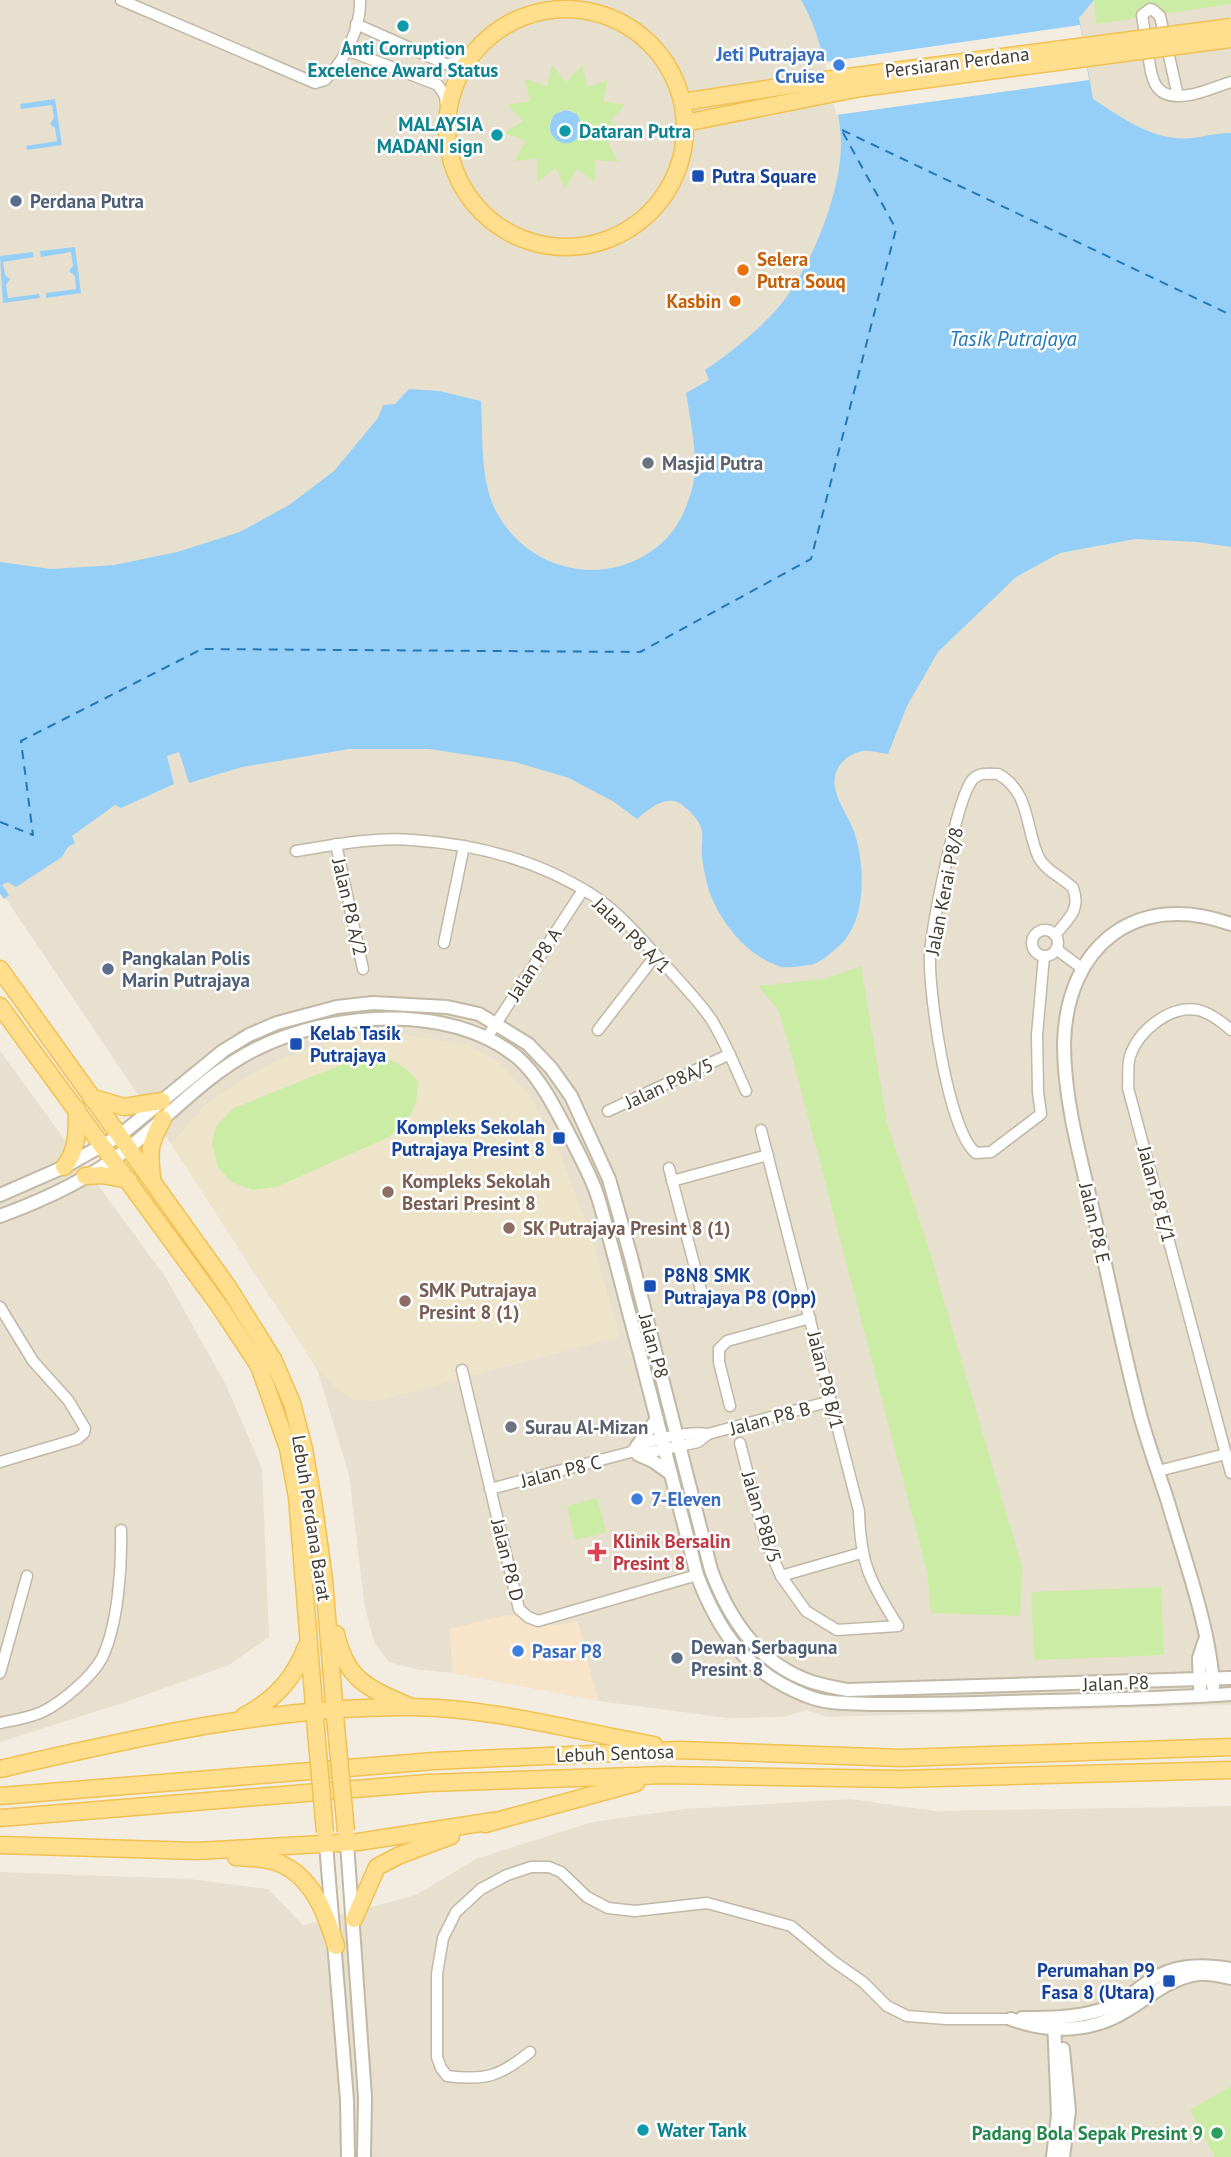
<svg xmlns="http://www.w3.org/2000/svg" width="1231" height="2157" font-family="'PT Sans',sans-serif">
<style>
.residential{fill:#e7e0ce}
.commercial{fill:#f8e4c8}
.education{fill:#eee4c9}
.green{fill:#cbeca4;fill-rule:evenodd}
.water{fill:#95cff7}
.pier{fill:#f3ede1}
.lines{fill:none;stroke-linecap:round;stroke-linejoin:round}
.ferry{stroke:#2178ba;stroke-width:2;stroke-dasharray:9 7;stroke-linecap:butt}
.minor-casing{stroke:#c1b8a6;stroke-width:13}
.tertiary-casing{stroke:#c1b8a6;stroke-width:16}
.primary-casing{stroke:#f0c152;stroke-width:19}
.minor{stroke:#fff;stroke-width:10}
.tertiary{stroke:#fff;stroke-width:12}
.primary{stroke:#ffdf8e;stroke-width:16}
.primary-bridge-casing{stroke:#f0c152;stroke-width:19;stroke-linecap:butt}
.primary-bridge{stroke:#ffdf8e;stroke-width:16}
.culture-dot{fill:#0f9aa8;stroke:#fff;stroke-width:2.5}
.shop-dot{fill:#3f7fe0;stroke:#fff;stroke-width:2.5}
.transit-dot{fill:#1a4fb4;stroke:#fff;stroke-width:2.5}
.service-dot{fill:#5c6f8a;stroke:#fff;stroke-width:2.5}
.food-dot{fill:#e8710a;stroke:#fff;stroke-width:2.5}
.worship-dot{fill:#6b7280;stroke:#fff;stroke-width:2.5}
.education-dot{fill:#8d6e63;stroke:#fff;stroke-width:2.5}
.health-dot{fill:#e0444e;stroke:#fff;stroke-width:2.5}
.leisure-dot{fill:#2e9e5b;stroke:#fff;stroke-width:2.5}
.labels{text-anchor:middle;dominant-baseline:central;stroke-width:5;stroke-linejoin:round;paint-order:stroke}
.culture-label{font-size:19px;font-weight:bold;fill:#0d838f;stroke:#fff;text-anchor:start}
.shop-label{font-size:19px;font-weight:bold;fill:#366cbe;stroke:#fff;text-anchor:start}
.street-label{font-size:19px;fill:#443d31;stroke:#fff}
.transit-label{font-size:19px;font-weight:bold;fill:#164399;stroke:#fff;text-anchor:start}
.service-label{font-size:19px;font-weight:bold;fill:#4e5e75;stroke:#fff;text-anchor:start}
.food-label{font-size:19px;font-weight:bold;fill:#c56008;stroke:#fff;text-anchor:start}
.worship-label{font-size:19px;font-weight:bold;fill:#5b616d;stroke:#fff;text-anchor:start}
.education-label{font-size:19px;font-weight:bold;fill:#785e54;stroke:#fff;text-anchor:start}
.health-label{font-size:19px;font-weight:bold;fill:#be3a42;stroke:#fff;text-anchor:start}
.leisure-label{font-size:19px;font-weight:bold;fill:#27864d;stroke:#fff;text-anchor:end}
.water-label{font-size:21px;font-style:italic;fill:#2178ba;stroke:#fff}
</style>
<rect width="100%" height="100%" fill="#f3ede1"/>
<!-- residential -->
<g class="residential">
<path d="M0,0H847L882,170L720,572L0,608Z"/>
<path d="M947,0H1231V170L1131,162Z"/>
<path d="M1231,466V1705L828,1717L806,1710L784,1717L728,1718L598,1701L453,1673L415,1669L389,1662L375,1644L365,1609L349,1475L317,1369L171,1144L0,890V850L167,720Z"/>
<path d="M0,1051L166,1278L226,1385L262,1468L269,1637L229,1665L123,1703L0,1742Z"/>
<path d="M851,1799L935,1811L1231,1806V2157H0V1872L190,1879L268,1889L303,1925L416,1895L476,1859L592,1822L684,1809Z"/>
</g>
<!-- commercial -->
<path class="commercial" d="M505,1615L517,1616L527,1625L537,1627L578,1622L598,1701L453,1673L449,1629Z"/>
<!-- education -->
<path class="education" d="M404,1034L468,1045L498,1062L529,1095L554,1139L593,1241L619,1337L377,1401L355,1400L337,1390L317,1369L171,1144L204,1106L233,1085L278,1060L318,1046L360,1035Z"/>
<!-- green -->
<g class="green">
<path d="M1094,0H1231V4L1096,24Z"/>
<path d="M552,65L566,82L582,65L587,87L608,80L603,101L625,105L610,121L628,135L608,142L618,162L595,160V182L577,169L565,189L556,168L537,182V158L514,161L526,141L504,133L523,121L507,105L530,101L525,79L547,86ZM562,110H570L577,114L581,132C572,148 563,141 550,133L549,124L552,117Z"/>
<path d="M861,966L887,1123L924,1233L1022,1567L1020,1616L931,1613L927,1572L799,1082L779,1011L758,986L824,979Z"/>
<path d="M363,1056C390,1058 400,1061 418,1081L416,1103L408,1119L389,1137L276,1187L253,1190L231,1182L218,1167L212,1144L216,1126L234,1108Z"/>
<path d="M597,1498L606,1532L575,1540L567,1506Z"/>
<path d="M1161,1587L1164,1655L1034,1660L1031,1592Z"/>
<path d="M1231,2086V2157H1215L1190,2110Z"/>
</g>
<!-- water -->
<g class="water">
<path d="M801,0H1094L1079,18L1093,99C1124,119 1154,142 1193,138C1206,136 1218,133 1231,133V547L1197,542L1135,539L1060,553L1016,577L938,652L907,706L888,754C880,753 869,750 862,751C841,756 829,774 837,795C842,810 852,822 856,838C865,870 866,921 840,945C832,952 820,964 809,965C800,966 786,969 778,966C744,954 716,917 707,884C705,875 703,866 702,857C701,849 703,839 702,831C700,822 694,815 687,809C670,791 652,806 637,819L614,802L569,778L515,762L429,749H349L242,767L189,783L179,752L167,756L174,784L121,808L115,805L72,836L75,843L68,847L62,857L16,887L8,882L2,885L9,895L4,899L0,894V562L51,569L114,565L177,552L240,532L289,505L334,471L378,418L383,405L395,404L409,389L439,391L481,401C483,435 480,476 494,507C525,573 611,592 665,540C679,526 687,507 692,489C700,463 690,419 686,393L709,380L705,370C730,353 767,324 785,299C813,261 841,192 841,144C841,118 833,90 826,65C819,43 813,20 801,0Z"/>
<path d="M55,99L62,145L27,150L26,146L57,141L55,128L50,124L54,118L52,105L21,109L20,104Z"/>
<path d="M566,110L577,114L582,125C580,158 535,141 555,114Z"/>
<path d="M75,247L81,293L46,298V293L76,289L75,276L69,271L73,266L71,252L41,257L40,251Z"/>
<path d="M33,252L34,257L3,262L5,275L10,279L6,285L8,298L39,294L40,298L3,303L0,256Z"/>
</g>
<!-- pier -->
<path class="pier" d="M1080,25L1089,80L836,115L825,62Z"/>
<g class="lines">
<!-- ferry -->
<g class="ferry">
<path d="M842,130L1231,315"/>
<path d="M0,822L33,835L21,741L202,649L640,652L811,559L896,229L841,129"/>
</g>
<!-- minor casing -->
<g class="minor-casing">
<g id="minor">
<path d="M121,0L315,83L325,80C345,60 361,28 360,0"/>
<path d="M356,24L446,64H450L474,51"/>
<path d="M347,50L438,85L445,96L447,114"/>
<path d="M1178,96L1160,16L1153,10L1150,9L1142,15C1144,28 1146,40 1148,53C1152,81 1154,101 1189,95C1203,93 1217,86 1231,82"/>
<path d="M336,844L363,969"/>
<path d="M296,851C335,845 373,837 412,840C476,844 540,861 594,896C621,914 644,942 666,966C681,983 698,1000 711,1019C725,1041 735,1067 746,1091"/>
<circle cx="1045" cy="943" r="13"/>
<path d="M444,943L464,846"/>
<path d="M1056,949L1083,969"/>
<path d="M1044,956L1037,1035L1038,1092L1041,1114L991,1152L976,1153C948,1132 928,990 930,954C932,926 957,796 973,779C980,772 990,774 998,774C1031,792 1025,829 1039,858C1046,871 1062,877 1073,888C1081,910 1069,918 1055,935"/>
<path d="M598,1030L656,955"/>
<path d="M1231,1030C1222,1022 1211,1013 1198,1010C1170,1005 1139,1030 1130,1056C1127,1065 1129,1079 1128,1088L1231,1473"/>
<path d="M486,1039L583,890"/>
<path d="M608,1111L730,1054"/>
<path d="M669,1168L704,1302"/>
<path d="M672,1181L768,1155"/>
<path d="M0,1307L33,1361L68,1400L85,1428L84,1433L77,1439L0,1462"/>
<path d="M462,1370L519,1609L528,1617L538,1621L697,1575"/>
<path d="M730,1406L719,1362V1349L727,1341L810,1318"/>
<path d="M740,1443L764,1537L781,1576L806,1611L837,1630L898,1626C870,1582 860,1563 859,1511L761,1130"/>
<path d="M637,1455L698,1442L708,1434L831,1401"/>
<path d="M1158,1471L1226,1454"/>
<path d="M490,1489L631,1452C644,1439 690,1431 708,1434"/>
<path d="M781,1576L861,1553"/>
<path d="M0,1673L27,1576"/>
<path d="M0,1723C14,1720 29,1718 42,1712C61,1703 92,1677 102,1658C118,1625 122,1567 121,1530"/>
<path d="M530,2052C500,2076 486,2081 447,2076L441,2068L437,2057V1974L443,1938L456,1912L481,1889L507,1875L531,1867H549L561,1872L587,1897L608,1908L635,1911L707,1903L791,1926L833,1961L863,1982L887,2006L907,2016L946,2019H1011"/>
</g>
</g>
<!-- tertiary casing -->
<g class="tertiary-casing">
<g id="tertiary">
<path d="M0,1195L64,1167L119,1136L223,1051L249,1035L277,1023L337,1007L373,1003L447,1007L479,1014L528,1044L551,1068L571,1096L609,1179L631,1257L711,1570C728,1616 756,1660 804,1679C818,1685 833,1687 847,1690L1231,1678"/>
<path d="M0,1216C44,1200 89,1179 126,1150C169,1117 207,1073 256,1049C330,1012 449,1002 517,1057C538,1075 553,1104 565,1127C575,1146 585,1165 593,1184C600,1199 603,1217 608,1233C619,1273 629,1314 640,1354C659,1428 678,1501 697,1575C719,1633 747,1673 807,1696C826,1704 849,1703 870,1704C905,1704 941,1704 976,1703C1061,1700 1146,1700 1231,1694"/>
<path d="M637,1446L657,1419"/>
<path d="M639,1455L653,1461L671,1474"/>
<path d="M1213,1686C1210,1628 1184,1558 1168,1502C1158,1471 1147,1442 1139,1411C1122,1346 1109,1280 1094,1215C1081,1160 1064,1101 1064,1044C1066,945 1137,890 1231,924"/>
<path d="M1200,1688L1199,1658L1205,1640"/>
<path d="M347,1843L365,2097L364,2157"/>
<path d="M326,1844L347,2100L348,2157"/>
<path d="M1022,2018C1053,2018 1083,2018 1112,2006C1126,2000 1136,1990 1148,1982C1173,1964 1202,1964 1231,1969"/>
<path d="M1011,2019C1049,2033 1091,2033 1126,2011C1149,1997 1171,1977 1199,1974C1209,1973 1221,1976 1231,1978"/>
<path d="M1063,2049L1069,2111L1063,2157"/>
<path d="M1053,2157L1058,2115L1054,2021"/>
</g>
</g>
<!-- primary casing -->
<g class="primary-casing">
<g id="primary">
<circle cx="566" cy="128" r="119"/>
<path d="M683,102L817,81"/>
<path d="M685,123L820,96"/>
<path d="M0,969L228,1287L273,1359L292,1403L304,1449L314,1507L324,1580L336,1727"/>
<path d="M0,1006L220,1307L259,1366L288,1448L297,1497L316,1730"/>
<path d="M91,1097L124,1107L162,1101"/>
<path d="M64,1167C78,1150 77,1130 77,1109"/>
<path d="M85,1176L102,1175L129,1180"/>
<path d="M152,1179C149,1149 149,1145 163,1119"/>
<path d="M336,1634C346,1679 367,1688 407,1705"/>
<path d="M244,1716C274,1700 294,1679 306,1647"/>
<path d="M0,1769C135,1738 273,1706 413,1707C492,1708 576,1731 654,1745"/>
<path d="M0,1796L434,1761L681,1750L901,1758L1231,1747"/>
<path d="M0,1818L428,1783L665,1775L901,1779L1231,1770"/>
<path d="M485,1824L636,1783"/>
<path d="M0,1845L197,1851L358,1842L493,1821"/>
<path d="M236,1857C249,1858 267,1858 279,1863C313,1877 326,1914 336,1946"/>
<path d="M354,1919L377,1867L400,1855L451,1836"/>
</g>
</g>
<!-- minor -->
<use href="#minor" class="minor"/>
<!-- tertiary -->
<use href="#tertiary" class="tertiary"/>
<!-- primary -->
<use href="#primary" class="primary"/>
<!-- primary-bridge casing -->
<g class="primary-bridge-casing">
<g id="primary-bridge">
<path d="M817,81L1231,27"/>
<path d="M820,96L861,88L1231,39"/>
<path d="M336,1727L346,1831"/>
<path d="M316,1730L325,1832"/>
</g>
</g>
<!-- primary-bridge -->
<use href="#primary-bridge" class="primary-bridge"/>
</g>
<!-- markers -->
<g class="culture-dot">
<circle cx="403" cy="26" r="7"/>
<circle cx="565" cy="131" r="7"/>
<circle cx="497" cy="135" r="7"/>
<circle cx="643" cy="2130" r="7"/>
</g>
<g class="shop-dot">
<circle cx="839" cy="65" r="7"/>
<circle cx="637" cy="1499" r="7"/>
<circle cx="518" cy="1651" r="7"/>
</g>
<g class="transit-dot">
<rect x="691" y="169" width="14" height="14" rx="3.5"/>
<rect x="289" y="1037" width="14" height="14" rx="3.5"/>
<rect x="552" y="1131" width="14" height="14" rx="3.5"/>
<rect x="643" y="1279" width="14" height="14" rx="3.5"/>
<rect x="1162" y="1974" width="14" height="14" rx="3.5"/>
</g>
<g class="service-dot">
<circle cx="16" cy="201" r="7"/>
<circle cx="108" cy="969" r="7"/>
<circle cx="677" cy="1658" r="7"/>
</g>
<g class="food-dot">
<circle cx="743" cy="270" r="7"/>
<circle cx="735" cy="301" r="7"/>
</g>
<g class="worship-dot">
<circle cx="648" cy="463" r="7"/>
<circle cx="511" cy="1427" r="7"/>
</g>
<g class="education-dot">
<circle cx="388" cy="1192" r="7"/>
<circle cx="509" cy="1228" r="7"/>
<circle cx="405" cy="1301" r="7"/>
</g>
<path class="health-dot" d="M593.5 1541.5h7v7h7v7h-7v7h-7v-7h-7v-7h7z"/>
<circle class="leisure-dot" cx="1217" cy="2133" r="7"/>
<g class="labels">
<!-- culture labels -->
<g class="culture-label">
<text x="403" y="48" text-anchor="middle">Anti Corruption<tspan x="403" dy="22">Excelence Award Status</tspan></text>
<text x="483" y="124" text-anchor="end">MALAYSIA<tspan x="483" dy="22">MADANI sign</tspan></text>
<text x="579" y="131">Dataran Putra</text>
<text x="657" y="2130">Water Tank</text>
</g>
<!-- shop labels -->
<g class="shop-label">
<text x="825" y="54" text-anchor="end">Jeti Putrajaya<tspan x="825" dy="22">Cruise</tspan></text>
<text x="651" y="1499">7-Eleven</text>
<text x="532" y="1651">Pasar P8</text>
</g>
<!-- street labels -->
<g class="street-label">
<text transform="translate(957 62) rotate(-7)">Persiaran Perdana</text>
<text transform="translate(944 891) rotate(-79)">Jalan Kerai P8/8</text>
<text transform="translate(350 907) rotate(77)">Jalan P8 A/2</text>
<text transform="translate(632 935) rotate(44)">Jalan P8 A/1</text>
<text transform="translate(534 964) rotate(-57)">Jalan P8 A</text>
<text transform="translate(669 1083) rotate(-25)">Jalan P8A/5</text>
<text transform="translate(1157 1194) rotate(75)">Jalan P8 E/1</text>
<text transform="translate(1095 1223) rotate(77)">Jalan P8 E</text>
<text transform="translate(654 1346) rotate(75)">Jalan P8</text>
<text transform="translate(826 1380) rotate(76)">Jalan P8 B/1</text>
<text transform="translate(770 1418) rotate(-15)">Jalan P8 B</text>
<text transform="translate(561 1471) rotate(-14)">Jalan P8 C</text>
<text transform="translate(762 1517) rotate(73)">Jalan P8B/5</text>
<text transform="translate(312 1518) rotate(81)">Lebuh Perdana Barat</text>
<text transform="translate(508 1560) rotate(76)">Jalan P8 D</text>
<text transform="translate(1116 1683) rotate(-2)">Jalan P8</text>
<text transform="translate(615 1753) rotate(-2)">Lebuh Sentosa</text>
</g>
<!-- transit labels -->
<g class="transit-label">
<text x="712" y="176">Putra Square</text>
<text x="310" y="1033">Kelab Tasik<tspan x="310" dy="22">Putrajaya</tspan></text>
<text x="545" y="1127" text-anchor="end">Kompleks Sekolah<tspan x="545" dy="22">Putrajaya Presint 8</tspan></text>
<text x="664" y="1275">P8N8 SMK<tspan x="664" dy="22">Putrajaya P8 (Opp)</tspan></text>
<text x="1155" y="1970" text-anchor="end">Perumahan P9<tspan x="1155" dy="22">Fasa 8 (Utara)</tspan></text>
</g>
<!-- service labels -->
<g class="service-label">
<text x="30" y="201">Perdana Putra</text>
<text x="122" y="958">Pangkalan Polis<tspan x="122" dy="22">Marin Putrajaya</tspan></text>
<text x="691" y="1647">Dewan Serbaguna<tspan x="691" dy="22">Presint 8</tspan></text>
</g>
<!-- food labels -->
<g class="food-label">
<text x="757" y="259">Selera<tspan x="757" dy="22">Putra Souq</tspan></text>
<text x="721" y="301" text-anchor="end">Kasbin</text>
</g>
<!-- worship labels -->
<g class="worship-label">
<text x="662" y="463">Masjid Putra</text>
<text x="525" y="1427">Surau Al-Mizan</text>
</g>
<!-- education labels -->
<g class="education-label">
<text x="402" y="1181">Kompleks Sekolah<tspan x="402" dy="22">Bestari Presint 8</tspan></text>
<text x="523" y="1228">SK Putrajaya Presint 8 (1)</text>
<text x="419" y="1290">SMK Putrajaya<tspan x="419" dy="22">Presint 8 (1)</tspan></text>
</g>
<!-- health labels -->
<g class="health-label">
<text x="613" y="1541">Klinik Bersalin<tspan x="613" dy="22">Presint 8</tspan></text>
</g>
<!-- leisure labels -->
<g class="leisure-label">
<text x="1203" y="2133">Padang Bola Sepak Presint 9</text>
</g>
<!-- water labels -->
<g class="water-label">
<text x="1013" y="338">Tasik Putrajaya</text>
</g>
</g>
</svg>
